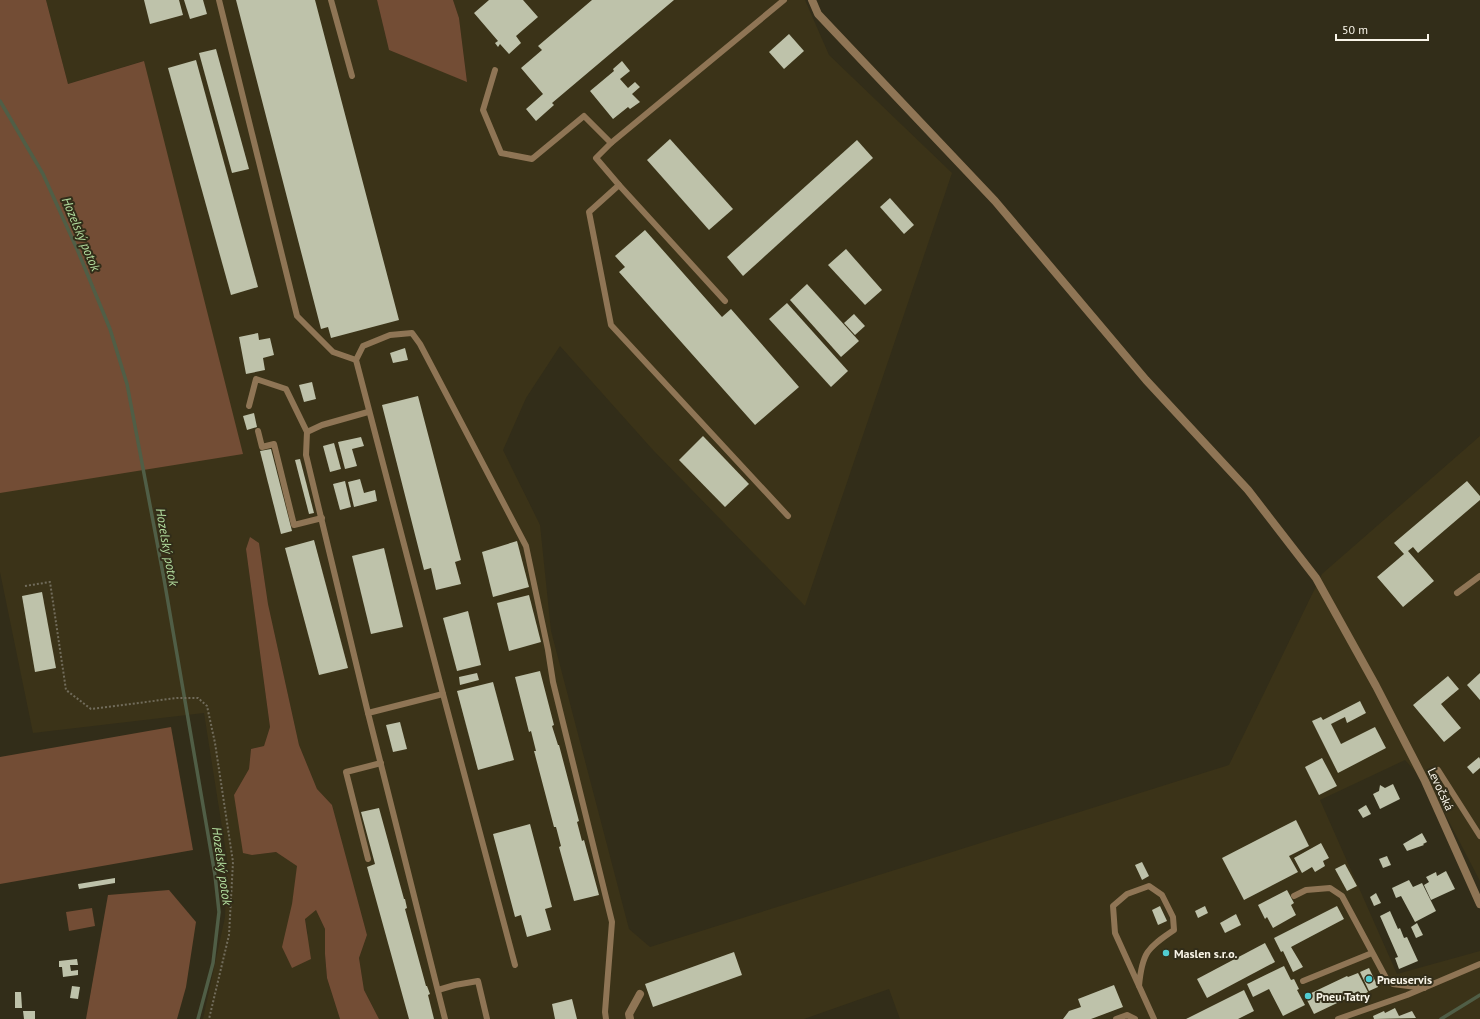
<svg xmlns="http://www.w3.org/2000/svg" width="1480" height="1019" font-family="'PT Sans',sans-serif">
<style>
.built{fill:#3b3318}
.green{fill:#734d35}
.lines{fill:none;stroke-linecap:round;stroke-linejoin:round}
.stream{stroke:#505e46;stroke-width:3.5}
.building{fill:#bec2aa}
.path{stroke:#716c5b;stroke-width:2;stroke-dasharray:2 2;stroke-linecap:butt}
.lane{stroke:#8f7555;stroke-width:6}
.street{stroke:#8f7555;stroke-width:8}
.poi-dot{fill:#51ccd1;stroke:#322d19;stroke-width:1.5}
.labels{text-anchor:middle;dominant-baseline:central;stroke-width:4;stroke-linejoin:round;paint-order:stroke}
.street-label{font-size:12px;fill:#f9f5e9;stroke:#322d19}
.poi-label{font-size:12px;font-weight:bold;fill:#f9f5e9;stroke:#322d19;text-anchor:start}
.water-label{font-size:13px;font-style:italic;fill:#b3de9f;stroke:#322d19}
</style>
<rect width="100%" height="100%" fill="#322d19"/>
<!-- built -->
<path class="built" d="M46,0H377L389,50L467,81L459,18L453,0H805L829,55L952,173L805,606L653,450L560,346L526,398L503,450L540,525L551,631L629,929L650,947L1229,765L1322,574L1480,436V881L1433,791L1405,760L1320,800L1397,974L1480,951V1019H900L889,989L804,1019H379L364,990L359,958L367,935L332,805L317,789L299,745L268,604L259,543L246,549L270,727L264,746L251,749L249,769L234,795L252,855L276,852L298,866L292,904L308,935L305,918L316,910L325,929V954L327,978L340,1019H203L225,917L227,859L204,713L33,733L0,572V493L143,61L68,84Z"/>
<!-- green -->
<g class="green">
<path d="M0,0H46L68,84L144,61L243,454L0,493Z"/>
<path d="M377,0H453L459,18L467,82L389,50Z"/>
<path d="M250,537L259,543L268,604L299,745L317,789L332,805L367,935L359,958L364,990L379,1019H340L327,978L325,954V929L316,910L305,919L311,959L292,968L282,947L292,904L297,866L276,852L252,855L243,853L234,795L249,769L251,749L264,746L270,727L246,549Z"/>
<path d="M171,727L193,850L0,884V757Z"/>
<path d="M169,890L196,922L186,987L177,1019H86L108,895Z"/>
<path d="M92,908L95,926L69,931L66,912Z"/>
</g>
<g class="lines">
<!-- stream -->
<g class="stream">
<path d="M0,101L43,174L77,249L110,329L127,384L164,579L215,875L219,912L213,963L198,1019"/>
<path d="M1441,1019L1480,995"/>
</g>
</g>
<!-- building -->
<g class="building">
<path d="M144,0H179L183,15L150,24Z"/>
<path d="M184,0H203L207,14L190,19Z"/>
<path d="M236,0H315L399,320L331,338L328,327L321,329Z"/>
<path d="M489,0H523L538,17L516,36L521,43L509,54L500,44L498,47L495,43L498,41L474,13Z"/>
<path d="M592,0H674L552,103L554,105L536,121L526,109L543,94L521,68L542,50L538,46Z"/>
<path d="M789,34L804,51L784,69L769,52Z"/>
<path d="M216,49L249,169L232,173L199,53Z"/>
<path d="M196,60L258,287L231,295L168,68Z"/>
<path d="M622,61L630,71L620,79L628,88L635,82L640,87L632,94L640,102L630,109L628,107L613,119L590,91L614,71L613,69Z"/>
<path d="M670,139L733,209L709,230L647,160Z"/>
<path d="M857,140L873,158L743,276L727,257Z"/>
<path d="M890,198L914,225L904,234L880,207Z"/>
<path d="M645,230L722,317L731,309L799,387L755,425L619,272L625,267L615,256Z"/>
<path d="M846,249L882,290L865,305L828,265Z"/>
<path d="M807,284L859,341L841,357L790,300Z"/>
<path d="M787,303L848,371L831,387L769,319Z"/>
<path d="M854,314L865,326L855,335L844,323Z"/>
<path d="M258,333L259,340L270,338L274,355L263,358L265,370L246,374L239,337Z"/>
<path d="M405,348L408,360L393,363L390,353Z"/>
<path d="M312,382L316,399L304,402L299,385Z"/>
<path d="M418,396L461,560L455,562L461,584L436,590L431,568L424,570L382,405Z"/>
<path d="M254,413L257,427L247,430L243,416Z"/>
<path d="M703,436L749,484L725,507L679,460Z"/>
<path d="M361,437L364,446L352,449L357,466L345,469L338,442Z"/>
<path d="M334,443L341,469L330,472L323,446Z"/>
<path d="M271,449L292,531L281,534L260,451Z"/>
<path d="M300,459L314,513L309,514L295,460Z"/>
<path d="M360,479L364,493L375,490L377,501L354,507L348,482Z"/>
<path d="M345,481L351,507L340,510L333,484Z"/>
<path d="M1467,481L1480,496V500L1418,553L1413,547L1408,551L1434,581L1403,607L1377,577L1404,554L1394,543Z"/>
<path d="M314,540L348,668L319,675L285,548Z"/>
<path d="M517,541L529,587L493,597L482,552Z"/>
<path d="M384,548L403,627L371,634L352,556Z"/>
<path d="M42,592L56,668L35,672L22,596Z"/>
<path d="M529,595L541,642L509,651L497,603Z"/>
<path d="M468,611L481,665L457,671L443,618Z"/>
<path d="M540,671L554,725L552,726L558,745H559L579,821L577,822L582,841L584,840L599,895L574,901L559,847L561,846L556,827H554L534,751H536L531,731L529,732L515,677Z"/>
<path d="M477,673L479,680L460,685L459,677Z"/>
<path d="M1480,673V700L1467,685Z"/>
<path d="M1448,676L1459,689L1441,704L1461,728L1444,742L1413,705Z"/>
<path d="M493,682L514,760L478,770L457,691Z"/>
<path d="M1360,701L1366,713L1347,723L1345,717L1331,724L1341,744L1375,727L1386,748L1338,773L1312,721L1321,717L1323,720Z"/>
<path d="M400,722L407,749L393,752L386,725Z"/>
<path d="M1479,757L1480,759V768L1473,774L1467,767Z"/>
<path d="M1322,758L1337,786L1319,795L1305,767Z"/>
<path d="M1393,784L1400,799L1380,809L1373,794L1379,791L1380,785L1385,788Z"/>
<path d="M1366,805L1371,814L1363,818L1358,810Z"/>
<path d="M379,808L404,899H405L407,908L405,909L426,986H427L430,994L428,995L434,1019H409L367,867L375,864L361,812Z"/>
<path d="M1296,820L1309,846L1289,856L1298,872L1244,900L1222,858Z"/>
<path d="M530,824L552,907L545,909L551,930L527,937L521,915L515,917L493,834Z"/>
<path d="M1422,833L1427,842L1423,844L1424,845L1407,851L1403,844Z"/>
<path d="M1321,843L1329,858L1323,861L1325,866L1315,872L1312,867L1302,873L1294,858Z"/>
<path d="M1387,856L1391,865L1383,868L1379,859Z"/>
<path d="M1142,862L1149,876L1142,880L1135,865Z"/>
<path d="M1345,864L1357,886L1347,891L1335,869Z"/>
<path d="M1446,871L1455,889L1431,900L1424,885L1429,882L1426,877L1436,872L1437,876Z"/>
<path d="M115,878V883L79,889L78,884Z"/>
<path d="M1409,880L1413,887L1422,883L1436,911L1415,922L1401,896L1396,898L1392,888Z"/>
<path d="M1287,890L1294,903L1291,905L1296,915L1273,928L1267,917L1265,919L1258,905Z"/>
<path d="M1376,893L1381,903L1374,906L1370,897Z"/>
<path d="M1160,906L1167,921L1158,925L1152,910Z"/>
<path d="M1205,906L1208,913L1198,918L1195,911Z"/>
<path d="M1337,906L1344,919L1291,947L1303,967L1293,972L1283,951L1281,952L1274,938Z"/>
<path d="M1390,911L1398,929L1400,928L1404,938L1407,937L1418,961L1399,969L1395,958L1398,957L1380,916Z"/>
<path d="M1236,914L1241,925L1225,933L1220,923Z"/>
<path d="M1417,923L1423,935L1416,938L1411,927Z"/>
<path d="M1265,943L1275,962L1207,998L1197,979Z"/>
<path d="M734,952L742,975L653,1007L645,984Z"/>
<path d="M77,959L78,965H70L71,971L78,970V975L63,977L62,967H59V961Z"/>
<path d="M1284,966L1291,980L1294,979L1299,989L1297,990L1305,1005L1283,1016L1269,989L1253,997L1247,984Z"/>
<path d="M1369,968L1378,987L1369,991L1360,972Z"/>
<path d="M1358,973L1368,992L1358,997L1356,994L1314,1014L1305,996L1347,976L1348,977Z"/>
<path d="M1114,985L1123,1007L1091,1019H1063L1069,1011L1081,1007L1078,999Z"/>
<path d="M72,986L80,987L78,999L70,998Z"/>
<path d="M1244,990L1254,1011L1238,1019H1186Z"/>
<path d="M15,992H21L22,1008H15Z"/>
<path d="M572,999L577,1019H555L552,1004Z"/>
<path d="M1395,1008L1399,1016L1412,1011L1416,1018L1374,1019L1373,1016L1384,1011L1385,1013Z"/>
<path d="M23,1011H35V1019H24Z"/>
</g>
<g class="lines">
<!-- path -->
<path class="path" d="M25,586L50,582L66,690L91,709L177,698H198L207,706L215,743L233,862L229,935L209,1019"/>
<!-- lane -->
<g class="lane">
<path d="M219,0L297,316L333,352L356,360"/>
<path d="M331,0L352,76"/>
<path d="M495,70L483,110L501,153L532,159L584,116L611,143"/>
<path d="M619,185L589,212L611,325L788,516"/>
<path d="M725,301L619,185L596,158L611,143L784,0"/>
<path d="M249,406L256,379L286,389L307,432"/>
<path d="M258,431L262,447L274,444L294,525L322,518"/>
<path d="M1457,593L1480,576"/>
<path d="M443,694L356,360L363,346L390,335L412,333L420,344L526,546L548,650L553,682L612,922L605,1012L606,1019"/>
<path d="M368,713L306,455L307,432L322,425L368,412"/>
<path d="M1438,770L1480,836"/>
<path d="M368,859L346,772L381,763"/>
<path d="M1294,896L1306,890L1330,888L1342,896L1386,978L1393,984L1424,988"/>
<path d="M1303,981L1372,953"/>
<path d="M1139,986C1142,953 1147,948 1174,930L1173,917L1162,895L1149,886L1127,894L1113,906L1115,933L1154,1019"/>
<path d="M438,990L455,985L478,981L487,1019"/>
<path d="M445,1019L368,713L443,694L515,965"/>
<path d="M1116,1019L1127,1015L1135,1019"/>
<path d="M1338,1019L1407,995L1480,964"/>
</g>
<!-- street -->
<g class="street">
<path d="M812,0L818,14L995,201L1146,380L1248,490L1316,578L1376,686L1425,781L1480,904"/>
<path d="M630,1019L629,1014L640,994"/>
</g>
</g>
<!-- markers -->
<g class="poi-dot">
<circle cx="1166" cy="953" r="4"/>
<circle cx="1369" cy="979" r="4"/>
<circle cx="1308" cy="996" r="4"/>
</g>
<g class="labels">
<!-- street labels -->
<g class="street-label">
<text transform="translate(1441 789) rotate(65)">Levočská</text>
</g>
<!-- poi labels -->
<g class="poi-label">
<text x="1174" y="953">Maslen s.r.o.</text>
<text x="1377" y="979">Pneuservis</text>
<text x="1316" y="996">Pneu Tatry</text>
</g>
<!-- water labels -->
<g class="water-label">
<text transform="translate(81 234) rotate(67)">Hozelský potok</text>
<text transform="translate(167 547) rotate(80)">Hozelský potok</text>
<text transform="translate(222 866) rotate(82)">Hozelský potok</text>
</g>
</g>
<!-- scale -->
<path d="M1336 34v6h92v-6" fill="none" stroke="#f9f5e9" stroke-width="2"/>
<text x="1342" y="34" font-size="12" fill="#f9f5e9" stroke="#322d19" stroke-width="3" paint-order="stroke">50 m</text>
</svg>
